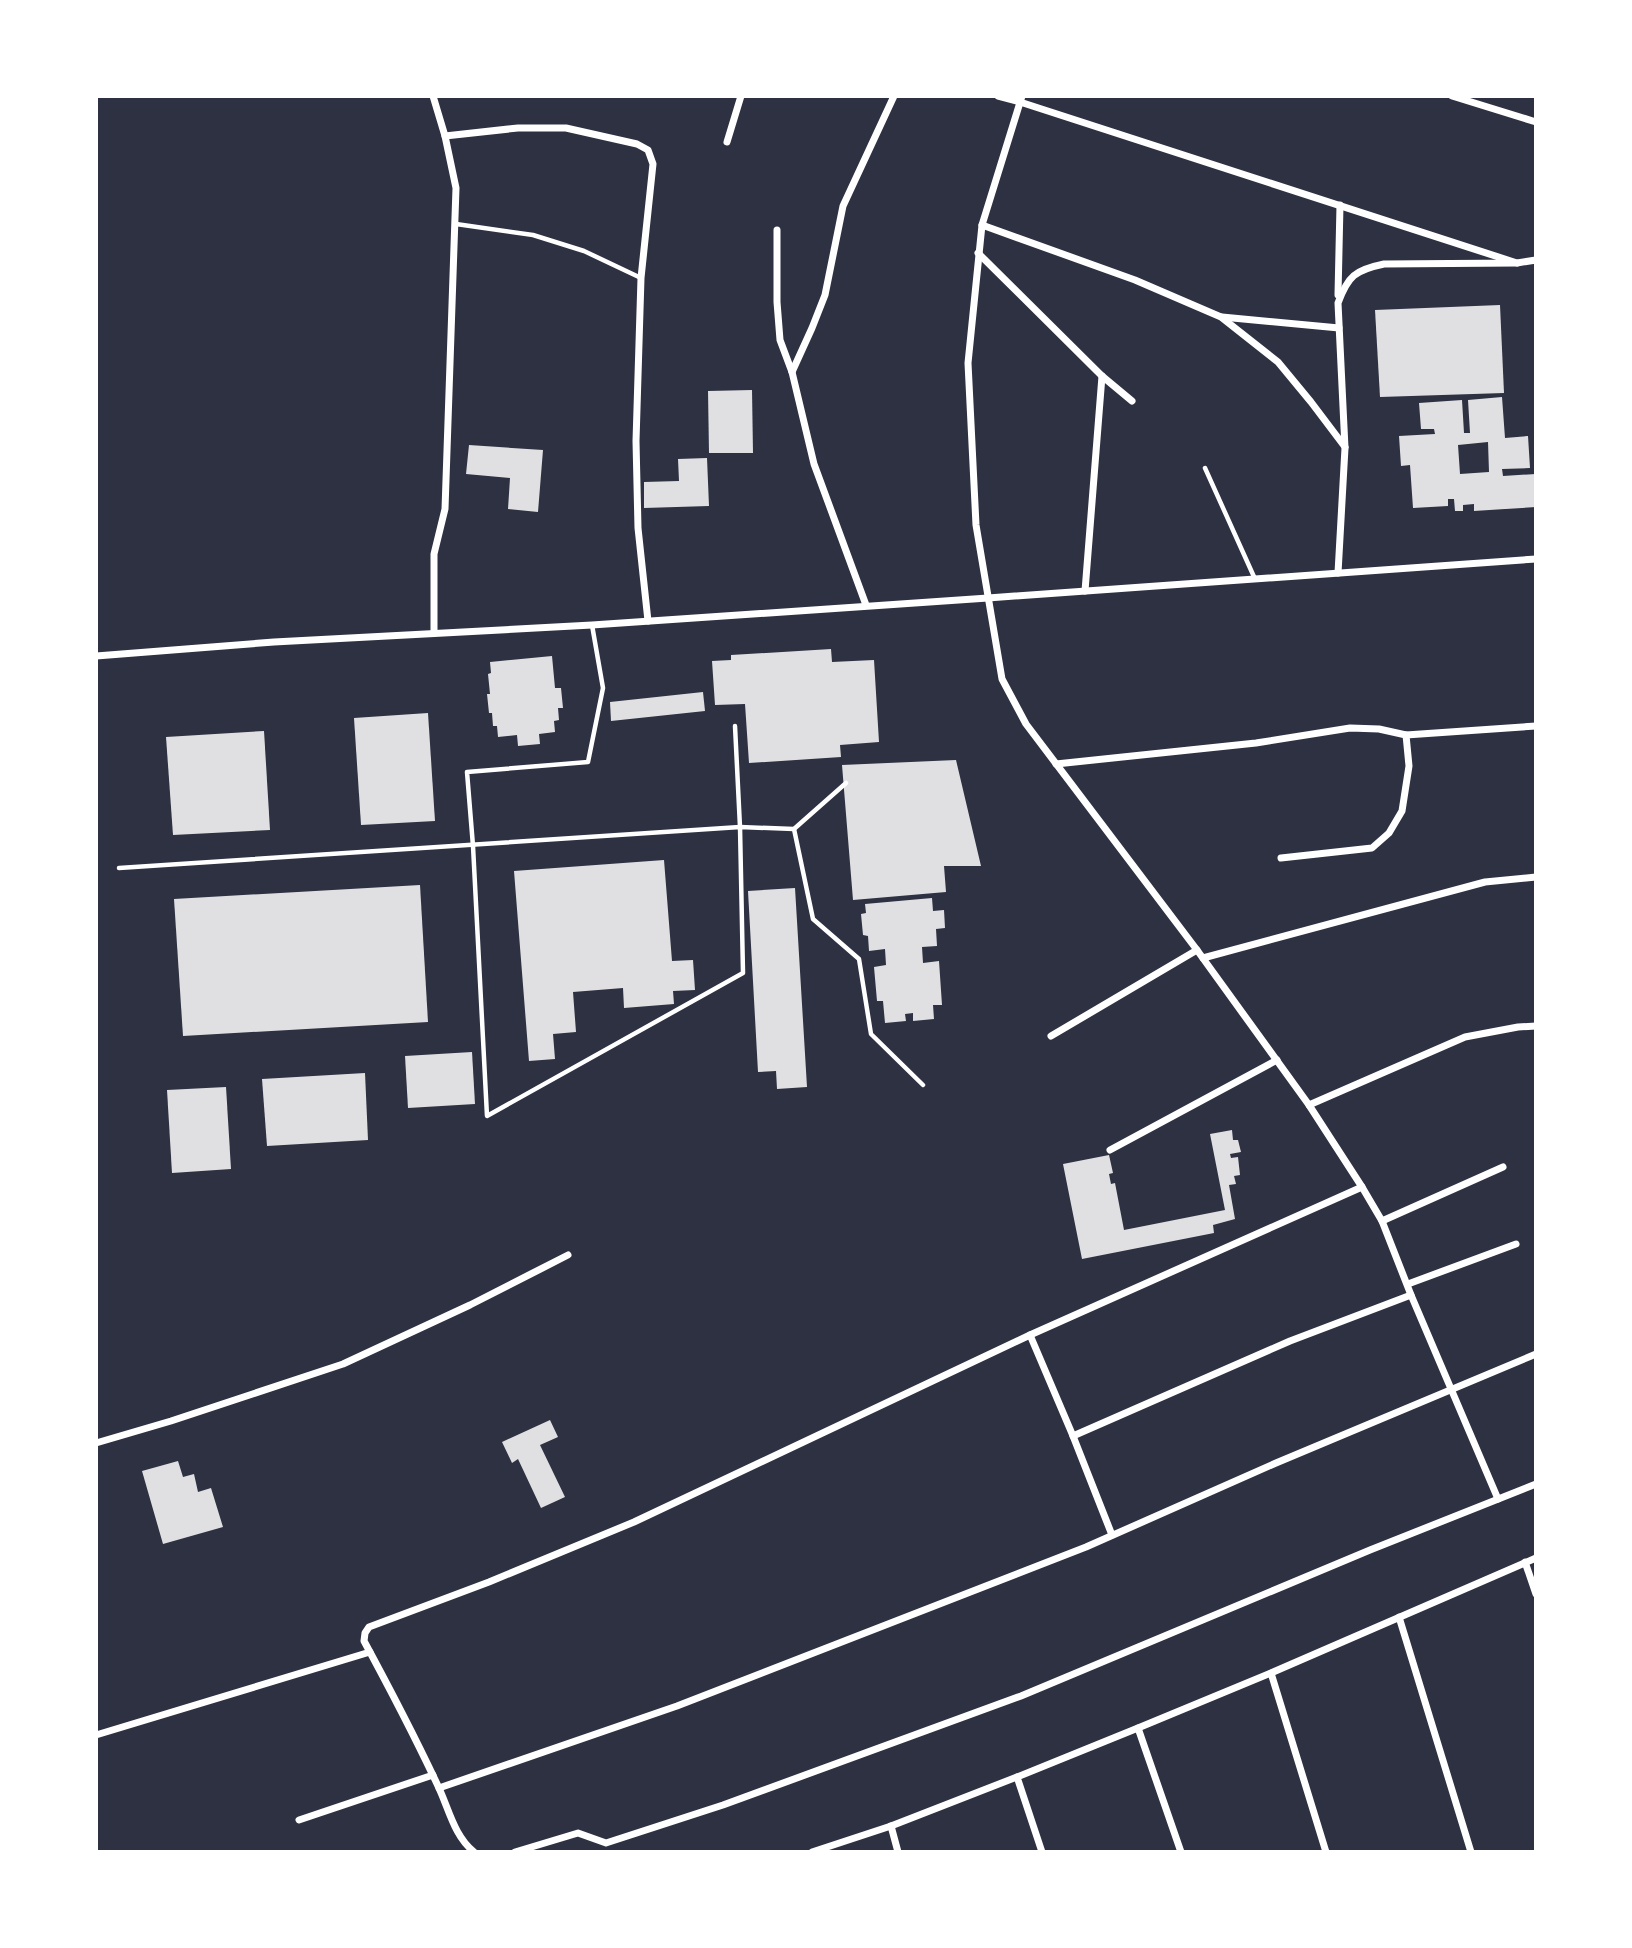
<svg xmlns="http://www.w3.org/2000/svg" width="1632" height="1948" font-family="Barlow,sans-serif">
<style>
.building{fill:#e0e0e3;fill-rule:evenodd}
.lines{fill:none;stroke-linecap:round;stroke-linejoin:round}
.service{stroke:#fff;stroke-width:4.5}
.minor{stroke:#fff;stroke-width:7}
</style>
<rect width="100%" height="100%" fill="#2d3142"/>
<!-- building -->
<g class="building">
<path d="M1500,305L1504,393L1380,397L1375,310Z"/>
<path d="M752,390L753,453H709L708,391Z"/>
<path d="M1502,397L1505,438L1528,436L1530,468L1502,469L1503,476L1536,474V507L1474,511V504L1463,505V511H1455L1454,499H1448V506L1413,508L1410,465L1401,466L1399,436L1435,434L1434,429H1421L1419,403L1462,400L1464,433H1470L1468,400ZM1488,442L1489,472L1460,474L1458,445Z"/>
<path d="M469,445L543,450L538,512L508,509L510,478L466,474Z"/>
<path d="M707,458L709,506L644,508V482L679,481L678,459Z"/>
<path d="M831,649L832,662L874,660L879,742L840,745L841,757L749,763L745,704L715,705L712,661L731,660V655Z"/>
<path d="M552,656L555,688H561L563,708H558L559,720L554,721L555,732L539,734L540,744L518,746L517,735L498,737L497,726H493L492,713H489L487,694H490L488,674L491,673L490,662Z"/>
<path d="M703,692L705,711L611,721L610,702Z"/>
<path d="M428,713L435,821L361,825L354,718Z"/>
<path d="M264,731L270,830L173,835L166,737Z"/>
<path d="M956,760L981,866H944L946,892L853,900L842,765Z"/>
<path d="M664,860L672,961L693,960L695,990L673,991L674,1004L624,1008L623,988L573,992L576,1032L553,1034L555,1059L529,1061L514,871Z"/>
<path d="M420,885L428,1022L183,1036L174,899Z"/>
<path d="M795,888L807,1087L777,1089L776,1071L758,1072L748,891Z"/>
<path d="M932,898L933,911L944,910L945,928L936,929L937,946L922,947L923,963L939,961L942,1005H933L934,1019L913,1021V1013L905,1014L906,1021L885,1023L883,1001H877L874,967L886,965L885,949L869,951L868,936L863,935L861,914L866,913L865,904Z"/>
<path d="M472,1052L475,1104L408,1108L405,1056Z"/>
<path d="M365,1073L368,1140L267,1146L262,1079Z"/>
<path d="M226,1087L231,1169L172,1173L167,1090Z"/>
<path d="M1232,1130L1233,1140H1238L1241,1152L1230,1154L1231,1158L1238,1157L1240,1175L1234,1176L1236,1184L1229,1185L1235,1219L1213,1225L1214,1233L1082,1259L1063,1164L1109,1155L1113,1173L1109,1174L1111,1184L1115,1183L1124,1230L1225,1210L1210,1134Z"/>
<path d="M550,1420L558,1437L540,1445L565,1497L541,1508L518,1459L512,1463L502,1442Z"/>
<path d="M178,1461L183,1477L194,1474L198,1492L211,1488L223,1527L163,1544L142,1471Z"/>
</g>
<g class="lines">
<!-- service -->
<g class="service">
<path d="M456,224L533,235L584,251L641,278"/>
<path d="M1205,468L1255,579"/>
<path d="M592,625L603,688L588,762L467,772L473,846L487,1116L743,973L740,827L735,726"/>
<path d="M794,829L813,919L859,959L871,1034L923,1085"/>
<path d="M119,868L740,827L794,829L846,783"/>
</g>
<!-- minor -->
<g class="minor">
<path d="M433,96L445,136L456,188L445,509L434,554V633"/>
<path d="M998,96L1020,102L1517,263"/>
<path d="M1022,96L982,225L968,363L976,525L1002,679L1026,724L1197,950L1309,1105L1362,1187L1382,1221L1411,1295L1498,1499"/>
<path d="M1452,96L1536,122"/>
<path d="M445,136L518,128H566L637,144L648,150L653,164L641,278L636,441L638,528L648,621"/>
<path d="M727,142L741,96"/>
<path d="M982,225L1135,280L1221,317L1278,362L1311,402L1345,447"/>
<path d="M777,230V302L780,340L792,372L814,464L866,605"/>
<path d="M978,253L1102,376L1132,401"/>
<path d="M1338,295L1340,205"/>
<path d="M1222,317L1339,328"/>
<path d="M792,372L812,328L825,295L843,206L894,96"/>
<path d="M1338,573L1345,448L1338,303C1348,276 1355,270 1384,264L1517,263L1536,260"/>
<path d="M1085,591L1102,376"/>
<path d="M96,656L274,642L592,625L988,598L1536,559"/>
<path d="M1056,764L1256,743L1350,728L1379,729L1406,735L1536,726"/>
<path d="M1281,858L1372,848L1389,833L1402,811L1409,766L1406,735"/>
<path d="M1203,958L1485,882L1536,877"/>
<path d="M1051,1036L1197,950"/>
<path d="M1309,1105L1465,1037L1518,1027L1536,1026"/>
<path d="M1110,1150L1277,1060"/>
<path d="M1382,1221L1503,1167"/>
<path d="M1408,1284L1516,1244"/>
<path d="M1030,1335L1073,1436L1112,1535"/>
<path d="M1073,1436L1290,1341L1411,1295"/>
<path d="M96,1443L171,1421L343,1364L470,1305L568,1255"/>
<path d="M1525,1562L1536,1594"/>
<path d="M1399,1617L1471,1852"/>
<path d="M1271,1673L1326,1852"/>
<path d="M96,1735L370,1652"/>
<path d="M439,1788L677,1706L1086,1547L1276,1463L1536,1354"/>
<path d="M299,1820L433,1775"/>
<path d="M891,1826L898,1852"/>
<path d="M474,1852C454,1836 449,1809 438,1786C415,1737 390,1689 364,1641L365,1633L369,1627L489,1582L634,1522L1030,1335L1362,1187"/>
<path d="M515,1852L578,1833L606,1843L723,1805L1021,1696L1370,1550L1536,1484"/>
<path d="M812,1852L891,1826L1017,1777"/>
<path d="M1042,1852L1017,1777L1138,1728"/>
<path d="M1181,1852L1138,1728L1271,1673L1536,1558"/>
</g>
</g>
<!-- border -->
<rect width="1632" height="1948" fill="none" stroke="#ffffff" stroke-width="196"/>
</svg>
